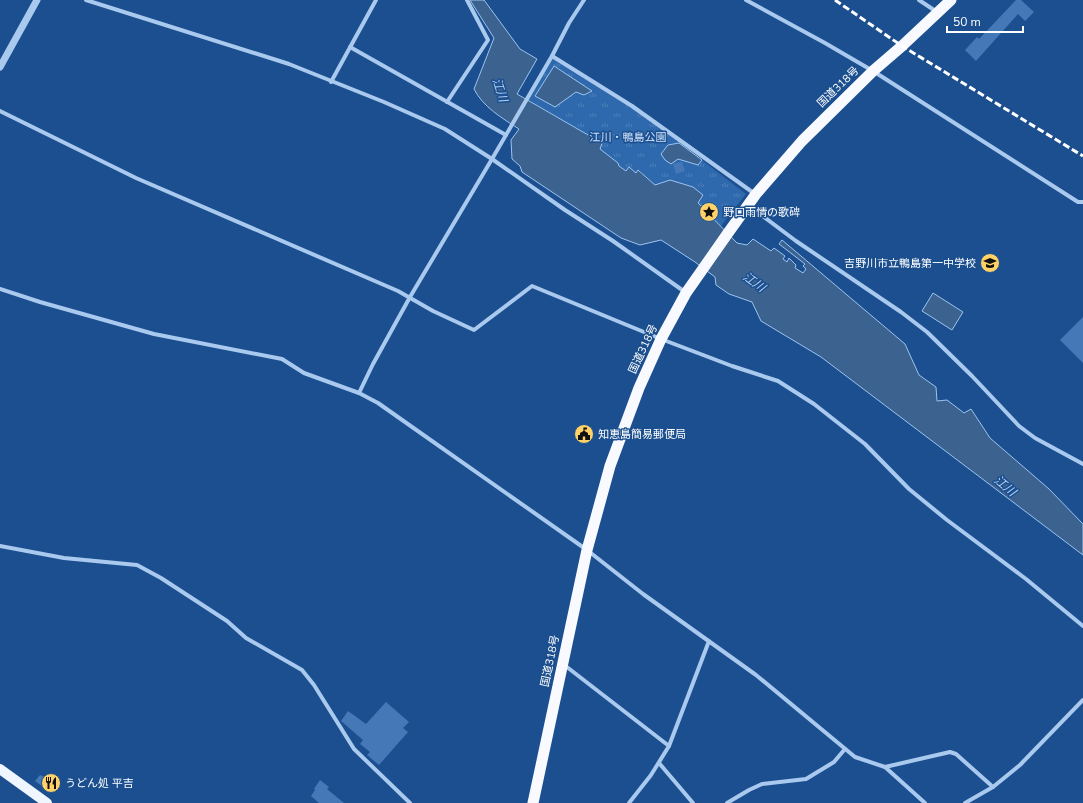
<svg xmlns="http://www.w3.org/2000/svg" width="1083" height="803" font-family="'Nunito Sans','Noto Sans JP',sans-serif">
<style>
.park{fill:url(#park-tufts)}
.water{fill:#3c6290;stroke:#9cc4f0}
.building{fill:#4478b7}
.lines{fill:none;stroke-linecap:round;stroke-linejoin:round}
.minor{stroke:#a9c9ee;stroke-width:4}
.tertiary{stroke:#a9c9ee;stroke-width:7}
.primary{stroke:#f0f6ff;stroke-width:10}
.trunk{stroke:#f8faff;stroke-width:11}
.rail{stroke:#fff;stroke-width:3;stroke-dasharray:7 3;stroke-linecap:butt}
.labels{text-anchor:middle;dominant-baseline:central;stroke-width:3;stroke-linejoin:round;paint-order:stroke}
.street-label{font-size:11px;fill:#fff;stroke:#1b4f8f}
.park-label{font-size:11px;fill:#cfe3fa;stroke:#1b4f8f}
.poi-label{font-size:11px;fill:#fff;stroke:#1b4f8f;text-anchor:start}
.water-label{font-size:12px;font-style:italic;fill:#b5d3f5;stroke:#1b4f8f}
</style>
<defs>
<pattern id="park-tufts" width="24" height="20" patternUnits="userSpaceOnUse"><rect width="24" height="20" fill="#2e69ad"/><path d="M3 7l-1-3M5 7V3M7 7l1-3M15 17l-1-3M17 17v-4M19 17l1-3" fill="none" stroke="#4d80b9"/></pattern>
</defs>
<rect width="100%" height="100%" fill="#1b4f8f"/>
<!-- park -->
<path class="park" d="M552,56L633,107L746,194L720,227L698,203L670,180L655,185L639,170L636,173L626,171L619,166L618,163L600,149L601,143L527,99Z"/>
<!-- water -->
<g class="water">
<path d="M470,0H484L520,49L537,59L517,94L602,143L600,149L618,163L619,166L626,171L629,167L636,173L638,170L655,185L670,180L693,187L703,195L698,203L737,243L747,245L753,239L771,251L774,248L785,256L783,259L787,262L789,258L796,265L795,268L803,273L806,269L803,266L805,264L779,244L782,240L905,344L919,375L936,387L937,401L947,400L964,413L971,409L990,438L1049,489L1083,524V555L821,357L761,321L752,302L729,294L716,285L715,277L695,262L661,240L640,245L621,238L522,172L520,166L512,159L511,140L519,129C502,118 483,107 474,89L494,38Z"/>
<path d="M554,66L592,91L584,95L576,92L555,107L535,96Z"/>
<path d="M679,143L702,160L698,165L678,159L671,164L665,160L661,154L668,145Z"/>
<path d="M933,293L963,312L952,330L922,311Z"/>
</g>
<!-- building -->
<g class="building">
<path d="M1016,0H1021L1034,12L1025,21L1018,14L976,61L965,50L977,37L979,39Z"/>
<path d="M682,162L685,171L676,174L673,164Z"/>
<path d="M1083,317V363L1060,340Z"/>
<path d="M386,702L409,722L403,728L408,732L379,765L367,755L370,752L360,744L363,740L341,721L348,711L366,724Z"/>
<path d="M40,775L57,784L52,793L35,781Z"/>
<path d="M320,780L329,787L327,789L344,803H319L311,796L315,790L314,789Z"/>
</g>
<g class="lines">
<!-- minor -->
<g class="minor">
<path d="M86,0L289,64L384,102L445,129L492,159L565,210L613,241L685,292"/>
<path d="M746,0L825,43L873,71L1078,202H1083"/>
<path d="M919,0L937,12"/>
<path d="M350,47L506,135"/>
<path d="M552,56L632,106L755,194"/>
<path d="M331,82L376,0"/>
<path d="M447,102L488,40L467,0"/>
<path d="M0,111L136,178L398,291L433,311L474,330L532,286L661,339L732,366L778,381L814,404L865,444L909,489L947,520L1026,579L1083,626"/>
<path d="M748,205L796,241L901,312L927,332L972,376L1019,426L1035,438L1083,464"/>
<path d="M0,289L40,302L154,334L282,359L304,373L359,393L378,403L587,550L643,594L756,675L855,757L885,767L925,803"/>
<path d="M359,393L373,364L410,297L492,159L552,56L569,23L584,0"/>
<path d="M0,546L64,558L137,565L161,578L227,621L246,638L302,670L314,685L354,749L410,803"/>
<path d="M563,664L669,746"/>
<path d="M659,763L693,803"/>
<path d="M885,767L950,752L956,754L993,787L1020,765L1083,700"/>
<path d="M629,803L651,775L669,746L709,641"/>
<path d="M727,803L749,790L762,784L806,779L834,762L845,749"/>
<path d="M965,803L993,787"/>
</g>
<!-- tertiary -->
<path class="tertiary" d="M0,67L37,0"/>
<!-- primary -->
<path class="primary" d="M0,769L47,803"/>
<!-- trunk -->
<path class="trunk" d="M533,803L587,550L610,466L639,388L661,339L686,293L728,233L756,194L802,141L873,71L902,46L951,0"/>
<!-- rail -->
<path class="rail" d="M835,0L902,46L1083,156"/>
</g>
<!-- icons -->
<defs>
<g id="sight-disc" transform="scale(1)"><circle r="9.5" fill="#ffd166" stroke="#1b4f8f"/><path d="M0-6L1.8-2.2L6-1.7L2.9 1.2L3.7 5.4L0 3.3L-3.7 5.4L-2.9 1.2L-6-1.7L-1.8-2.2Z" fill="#111"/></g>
<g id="school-disc" transform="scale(1)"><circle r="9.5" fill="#ffd166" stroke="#1b4f8f"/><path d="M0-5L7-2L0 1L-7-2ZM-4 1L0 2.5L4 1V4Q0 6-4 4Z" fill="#111"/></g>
<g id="civic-disc" transform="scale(1)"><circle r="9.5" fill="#ffd166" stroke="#1b4f8f"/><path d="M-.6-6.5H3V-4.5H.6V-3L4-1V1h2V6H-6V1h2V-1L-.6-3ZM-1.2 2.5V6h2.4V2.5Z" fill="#111"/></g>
<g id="restaurant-disc" transform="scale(1)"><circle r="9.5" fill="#ffd166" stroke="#1b4f8f"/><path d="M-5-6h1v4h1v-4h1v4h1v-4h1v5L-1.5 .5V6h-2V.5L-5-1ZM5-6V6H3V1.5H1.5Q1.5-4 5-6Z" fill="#111"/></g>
</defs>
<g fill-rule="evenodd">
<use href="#sight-disc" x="709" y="212"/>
<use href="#school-disc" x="990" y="263"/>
<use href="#civic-disc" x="584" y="434"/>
<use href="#restaurant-disc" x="51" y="783"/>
</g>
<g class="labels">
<!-- street labels -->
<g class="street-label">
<text transform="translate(838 87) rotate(-44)">国道318号</text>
<text transform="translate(643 349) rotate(-65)">国道318号</text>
<text transform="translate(550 661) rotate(-78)">国道318号</text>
</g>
<!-- park labels -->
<g class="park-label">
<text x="628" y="137">江川・鴨島公園</text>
</g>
<!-- poi labels -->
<g class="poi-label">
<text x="723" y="212">野口雨情の歌碑</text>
<text x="976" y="263" text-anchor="end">吉野川市立鴨島第一中学校</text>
<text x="598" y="434">知恵島簡易郵便局</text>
<text x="65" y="783">うどん処 平吉</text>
</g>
<!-- water labels -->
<g class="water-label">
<text transform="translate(500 90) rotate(72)">江川</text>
<text transform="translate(754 282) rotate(36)">江川</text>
<text transform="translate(1005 486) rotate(40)">江川</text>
</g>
</g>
<!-- scale -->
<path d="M947 26v6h76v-6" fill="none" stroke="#ffffff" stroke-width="2"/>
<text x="953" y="26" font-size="12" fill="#ffffff" stroke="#1b4f8f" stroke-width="3" paint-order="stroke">50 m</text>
</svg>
